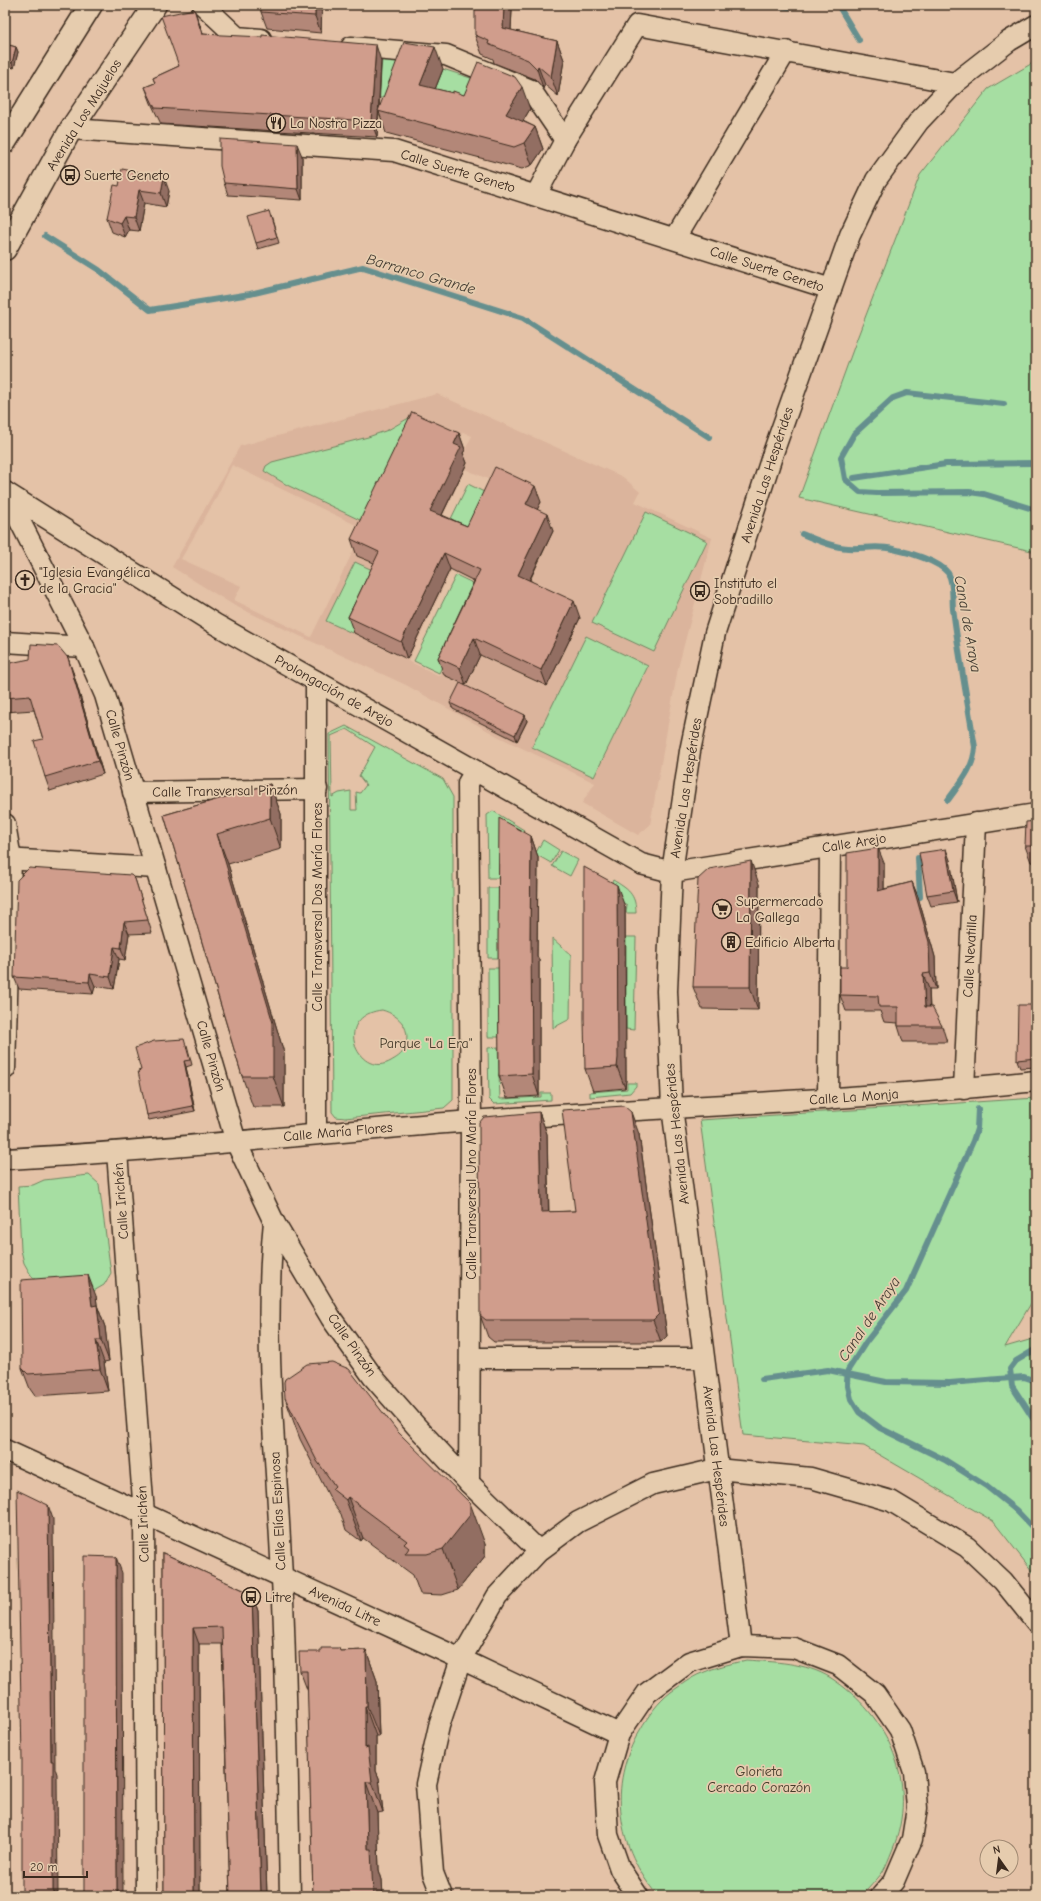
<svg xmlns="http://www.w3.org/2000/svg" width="1041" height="1901" font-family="'Comic Neue',sans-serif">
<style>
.built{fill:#dbb49c;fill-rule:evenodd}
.green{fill:#a6dea2;stroke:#708460;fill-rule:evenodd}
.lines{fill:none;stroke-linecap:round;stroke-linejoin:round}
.stream{stroke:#658f8e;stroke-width:6}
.street-casing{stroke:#3b2a1e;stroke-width:23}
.secondary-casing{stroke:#3b2a1e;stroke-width:25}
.street{stroke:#e6ccae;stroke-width:20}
.secondary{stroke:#e6ccae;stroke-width:22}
.wall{fill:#b38778;stroke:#3b2a1e}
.shaded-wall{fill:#926e62;stroke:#3b2a1e}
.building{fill:#d09d8c;stroke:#3b2a1e}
.labels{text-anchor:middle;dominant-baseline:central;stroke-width:3.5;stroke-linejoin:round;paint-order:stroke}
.street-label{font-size:14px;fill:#3b2a1e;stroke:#e6ccae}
.poi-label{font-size:14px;fill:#3b2a1e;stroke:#e6ccae;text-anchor:start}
.park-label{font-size:14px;fill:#463c2b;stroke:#e6ccae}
.water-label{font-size:15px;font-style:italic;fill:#423b31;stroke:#e6ccae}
</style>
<rect width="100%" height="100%" fill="#e4c2a7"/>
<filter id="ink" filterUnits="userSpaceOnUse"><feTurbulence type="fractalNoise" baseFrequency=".025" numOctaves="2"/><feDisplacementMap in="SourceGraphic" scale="8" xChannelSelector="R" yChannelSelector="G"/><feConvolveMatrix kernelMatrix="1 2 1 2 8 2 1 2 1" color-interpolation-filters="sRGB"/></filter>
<g filter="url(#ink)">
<!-- built -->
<path class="built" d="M437,394L623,477L640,492L635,502L712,538L678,668L650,825L638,835L582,803L595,783L499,737L406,685L235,606L172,567L240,446ZM415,416L364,522L287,485L264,471L272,462L368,437L388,430L407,419ZM463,432L472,436L460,460L429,543L541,502L532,520L524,591L547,686L480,655L465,685L444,675L486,587L450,569L407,659L385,569L357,556L456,446ZM232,465L364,529L311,637L234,600L241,586L181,559L214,502ZM465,469L499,484L431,542ZM451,571L483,587L440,676L408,661Z"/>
<!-- green -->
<g class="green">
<path d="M382,59L412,62L388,98H379Z"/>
<path d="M1036,61V552L799,498L858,336L920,175L988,89Z"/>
<path d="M443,69L486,83L471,117L428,107Z"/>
<path d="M416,416L364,522L287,485L264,471L266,466L272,462L368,437L388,430L407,419Z"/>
<path d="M468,484L484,492L464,534L447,527Z"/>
<path d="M646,512L707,541L654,652L592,623Z"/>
<path d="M355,562L381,574L352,633L326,621Z"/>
<path d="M456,575L481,587L439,673L414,661Z"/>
<path d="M586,636L648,666L594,777L532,747Z"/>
<path d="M346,726L443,779L453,797V1100L444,1108L345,1118L336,1117L332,1112L329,734ZM347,729L375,747L359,776L366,785L360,793L356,792L357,810H351V791L339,793L332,797L331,736ZM382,1010C400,1015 413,1030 404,1049C402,1055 396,1058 391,1061C358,1080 331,1016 382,1010Z"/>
<path d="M493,811L524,830L499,878H488L487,815Z"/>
<path d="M543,840L559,850L551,863L535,854Z"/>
<path d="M561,851L578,860L570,876L552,866Z"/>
<path d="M613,880C628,889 636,894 636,913H626L627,905L606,893Z"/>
<path d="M488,888H499L500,958H488Z"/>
<path d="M626,937H636L634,1030L626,1029Z"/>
<path d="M552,938L571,955L570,1019L553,1028Z"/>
<rect x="488" y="968" width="12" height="69"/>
<path d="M498,1047L500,1099L541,1097V1093H551V1100L494,1104L489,1099L488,1048Z"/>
<path d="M627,1083H636V1086L630,1093L590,1097V1092L627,1089Z"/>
<path d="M1036,1098V1295L1005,1347L1036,1338V1576L993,1521L864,1446L743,1435L700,1120Z"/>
<path d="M89,1175L99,1184L111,1273L104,1285L92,1292L51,1291L32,1277L24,1263L21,1250L18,1186L33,1185L44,1180Z"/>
<path d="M746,1660C774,1662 805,1662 831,1678C889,1715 920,1785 892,1851C889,1858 886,1867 882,1873C876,1881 868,1888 862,1896H658C617,1848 607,1785 640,1730C648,1716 658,1702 671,1692C680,1686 691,1677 702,1673C715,1667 731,1664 746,1660Z"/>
</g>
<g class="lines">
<!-- stream -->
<g class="stream">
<path d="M773,5L790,7L797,5"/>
<path d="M838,5L859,40"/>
<path d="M45,236L99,270L150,310L250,294L363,267L523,318L709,437"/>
<path d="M1004,404L907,393L893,398L854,434L841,457L845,479L860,492L877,493L969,492L984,494L1036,510"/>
<path d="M854,478L946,464L1036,463"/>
<path d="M802,534C817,540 832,547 848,548C864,549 877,545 893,549C908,552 939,561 948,573C954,583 952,598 953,609C959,655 967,701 975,747C974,768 960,783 948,800"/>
<path d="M918,858L920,897"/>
<path d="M978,1109L977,1129L973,1141L906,1291L866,1342L848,1370L847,1382L851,1399L859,1412L880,1428L945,1460L986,1486L1016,1510L1036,1531"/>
<path d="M1036,1349L1016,1361L1010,1369L1012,1386L1036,1423"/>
<path d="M762,1379L828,1370L886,1382L950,1383L1024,1377L1036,1381"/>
</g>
<!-- street casing -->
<g class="street-casing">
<g id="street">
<path d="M203,5L237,37L261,39"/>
<path d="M351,47L446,55L531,90L565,140"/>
<path d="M71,129L394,151L831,289"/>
<path d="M536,195L565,140L637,25L955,83"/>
<path d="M675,238L786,51"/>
<path d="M5,492L84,647L105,695L236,1142L274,1222L331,1318L373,1377L416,1426L469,1483L539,1551"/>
<path d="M5,492L215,624L641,864L672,872L1036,814"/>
<path d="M5,642L84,647"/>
<path d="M133,792L317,789"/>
<path d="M5,824L11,859L5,1069"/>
<path d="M5,859L156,868"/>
<path d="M964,1089L976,823"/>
<path d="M828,1099L830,847"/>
<path d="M316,1133V681"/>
<path d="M117,1152L144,1514L146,1896"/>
<path d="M5,1159C161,1151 316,1133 471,1121C659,1107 848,1101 1036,1081"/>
<path d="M274,1222C262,1340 277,1460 282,1578C287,1684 288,1790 290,1896"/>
<path d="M471,1358H703"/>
<path d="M5,1450L461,1659L619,1734"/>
<path d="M469,1483L471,1121L468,783L475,771"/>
<path d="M741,1646L672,1107L667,991L672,872L690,751L715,633L773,453L850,235L876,180L919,121L955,83L1009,41L1036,25"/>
<path d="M442,1896L433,1873L426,1784L439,1726L461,1659L497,1596L539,1551L578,1522L653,1484L717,1469L811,1478L891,1501L967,1547L1003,1581L1036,1622"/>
<path d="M638,1896L620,1869L608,1835L605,1782L619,1734L647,1693L689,1662L741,1646L794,1648L838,1665L875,1694L900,1730L914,1772L917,1808L912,1839L894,1881L881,1896"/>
</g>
</g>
<!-- secondary casing -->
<g class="secondary-casing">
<g id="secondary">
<path d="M5,142L91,5"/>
<path d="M5,249L71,129L155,5"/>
</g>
</g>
<!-- street -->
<use href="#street" class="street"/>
<!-- secondary -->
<use href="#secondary" class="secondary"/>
</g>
<!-- wall -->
<g class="wall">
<path d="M261,5H322L321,33L267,28L261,12Z"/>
<path d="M512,10L511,30L557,41L564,60L558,96L545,85L543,88L535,79L494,63L493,59L482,54L475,36Z"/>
<path d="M200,25L203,34L381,61L379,111L443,69L435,89L453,93L530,109L523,121L535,127L543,149L532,165L522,169L386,133L379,112L377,137L161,124L151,103L145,87L155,83L153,78L179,66Z"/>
<path d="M5,44L16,47L18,52L14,68L7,66L5,73Z"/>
<path d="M302,156V200L228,195L224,183Z"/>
<path d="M119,186L169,191L166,207L144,203L139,231L129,230L125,237L112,232L107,218Z"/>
<path d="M271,216L279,243L258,249L256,243Z"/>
<path d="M459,433L465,450L463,453L467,463L442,515L467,526L541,502L537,509L553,531L530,580L580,618L547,686L480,655L466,685L444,675L438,658L474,581L450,569L407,659L354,633L348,617L374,563L357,556L351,539Z"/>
<path d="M5,664L73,672L103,774L50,791L45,777L43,739L34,710L5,712Z"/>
<path d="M450,703L525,715L527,721L517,741L453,709Z"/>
<path d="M270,784L281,814V849L228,864L284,1053V1107H253L242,1076L164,815Z"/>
<path d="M1036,821V863L1031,862L1025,846Z"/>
<path d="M531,836L538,857L537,956L539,960V1096L507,1098L499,1076Z"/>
<path d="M950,860L957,902L931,906L927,895Z"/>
<path d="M884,863V889L912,882L918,897L935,957L936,989H929L930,1007L942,1026L947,1042H903L898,1026V1023L884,1022L880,1011H846L840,995L847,967Z"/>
<path d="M135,879L152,933L129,934L125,960L119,959L114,989L95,986L93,994L19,989L14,977Z"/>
<path d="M759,884L758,1010L702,1009L693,987Z"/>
<path d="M625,907L626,1080L625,1088L593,1091L585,1069Z"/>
<path d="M1036,1001V1067L1020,1068L1017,1060Z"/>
<path d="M187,1045L192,1065L186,1067L195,1111L149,1120L147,1115L141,1070Z"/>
<path d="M539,1112L547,1134L549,1212L575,1211L639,1134L667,1336L661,1342H494L488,1337L480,1315Z"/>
<path d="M96,1296L97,1305L105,1327L109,1361L104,1362L108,1391L35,1396L30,1389L22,1368Z"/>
<path d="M285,1398L485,1544V1556L458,1590L442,1595L420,1594L413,1575L363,1538L361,1541L346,1530L341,1514L332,1502L300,1439Z"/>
<path d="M163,1553L252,1594L258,1611L267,1896H230L222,1644H199L200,1896H164Z"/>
<path d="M366,1650L377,1681L379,1736H376V1771L379,1778L383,1812L377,1813L379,1870L382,1880L383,1896H313L308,1692L300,1671L340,1651Z"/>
</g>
<!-- shaded-wall -->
<g class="shaded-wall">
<path d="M315,5H322L321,33L315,16Z"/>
<path d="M504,5H510L512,10L510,47L503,28Z"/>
<path d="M194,9L200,25L208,50L202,34Z"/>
<path d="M557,41L564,60L558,96L551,77Z"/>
<path d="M376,45L381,61L377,137L371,121Z"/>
<path d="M16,47L18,52L14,68L12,63Z"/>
<path d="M435,47L443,69L428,107L420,85Z"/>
<path d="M5,62L7,66L5,73Z"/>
<path d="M538,66L545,85L543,88L537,69Z"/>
<path d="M522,87L530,109L514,136L506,114Z"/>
<path d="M535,127L543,149L532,165L524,143Z"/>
<path d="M297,144L302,156V200L298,189Z"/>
<path d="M164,177L169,191L166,207L161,193Z"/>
<path d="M139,190L144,203L139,231L134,217Z"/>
<path d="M124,216L129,230L125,237L120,223Z"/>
<path d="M459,433L465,450L463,453L467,463L436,527L430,511L454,444Z"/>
<path d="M535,486L541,502L532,520L526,504Z"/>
<path d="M547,514L553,531L524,591L518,575Z"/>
<path d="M444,553L450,569L407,659L401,642Z"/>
<path d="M574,601L580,618L547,686L541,670Z"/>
<path d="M474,638L480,655L466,685L460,668Z"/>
<path d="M68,658L73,672L103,774L98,761Z"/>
<path d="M525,715L527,721L517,741L515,735Z"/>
<path d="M270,784L281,814V849L270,818Z"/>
<path d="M217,834L228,864L284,1053V1107L273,1076Z"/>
<path d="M531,836L538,857L537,956L539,960V1096L532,1074L530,939Z"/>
<path d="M878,848L884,863V906L878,891Z"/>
<path d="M946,849L950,860L957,902L953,891Z"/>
<path d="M751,861L759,884L758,1010L750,987Z"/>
<path d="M912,882L918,897L935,957L936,989L930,973Z"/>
<path d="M617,885L625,907L626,1080L625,1088L617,1067Z"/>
<path d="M124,922L129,934L125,960L121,948Z"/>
<path d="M114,947L119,959L114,989L110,977Z"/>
<path d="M90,974L95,986L93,994L89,982Z"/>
<path d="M923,974L929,989L930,1023L925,1007Z"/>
<path d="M184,1061L186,1067L195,1111L193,1106Z"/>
<path d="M539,1112L547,1134L549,1234L541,1212Z"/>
<path d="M631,1112L639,1134L667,1336L661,1342L653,1320Z"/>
<path d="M88,1275L96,1296L100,1327L92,1306Z"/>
<path d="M97,1305L105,1327L109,1361L101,1340Z"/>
<path d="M96,1340L104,1362L108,1391L100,1369Z"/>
<path d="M348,1497L363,1538L361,1541L346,1500Z"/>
<path d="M470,1503L485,1544V1556L458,1590L443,1549Z"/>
<path d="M48,1505L53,1519L55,1768L57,1774L58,1896H53L51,1761Z"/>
<path d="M116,1557L122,1573L123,1896H117Z"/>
<path d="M252,1594L258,1611L267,1896H261Z"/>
<path d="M193,1628L199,1644L200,1896H194Z"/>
<path d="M366,1650L377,1681L379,1736L367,1706Z"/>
<path d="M365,1706L376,1736V1771L379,1778L383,1812L372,1782L365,1748Z"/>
<path d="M366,1782L377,1813L379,1870L382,1880L383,1896H373L368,1849Z"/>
</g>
<!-- building -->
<g class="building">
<path d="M261,5H315V16L261,12Z"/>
<path d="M475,5H504L503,28L557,41L551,77L538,66L537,69L528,60L488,44L489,41L475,35Z"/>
<path d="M194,9L202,34L262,37V35L376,45L371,121L155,108L145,87L155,83L153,78L179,66L161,16Z"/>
<path d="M404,42L435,47L420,85L453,93V91L464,95L478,62L515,77L522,87L506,114L535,127L524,143L514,147L378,111Z"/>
<path d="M5,44L16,47L12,63L5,61Z"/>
<path d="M220,139L297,144L298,189L224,183L220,166Z"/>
<path d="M122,169L164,177L161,193L139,190L134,217L124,216L120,223L107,218L114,185L119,186Z"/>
<path d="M269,211L277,237L256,243L248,217Z"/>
<path d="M412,412L459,433L454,444L461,447L430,511L467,526L495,467L535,486L526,504L547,514L518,575L574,601L541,670L474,638L460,668L438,658L480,570L444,553L401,642L348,617L379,552L351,539Z"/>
<path d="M31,644L58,646L68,658L98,761L45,777L34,741L43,739L30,696L5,698V664L30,659Z"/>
<path d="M460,683L525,715L515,735L450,703Z"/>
<path d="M270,784V818L217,834L273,1023V1076H242L164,815Z"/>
<path d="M499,818L531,836L530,939H531L532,1074L499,1076L498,945Z"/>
<path d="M1036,821V846H1025L1026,822Z"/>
<path d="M878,848V891L912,882L929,942L930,973L923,974L925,1007H932L942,1026H898V1007H879L878,996L840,995V967H847V853Z"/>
<path d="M946,849L953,891L927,895L919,853Z"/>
<path d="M751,861L750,987H693L698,879L709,869Z"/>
<path d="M584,867L617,885L618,1058L617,1067L585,1069L584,1020Z"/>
<path d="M29,868L131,875L135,879L148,920L124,922L121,948L114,947L110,977L90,974L89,982L14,977L17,880Z"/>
<path d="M1035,1001H1036V1058L1017,1060L1018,1005H1035Z"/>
<path d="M184,1039L190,1060L184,1061L193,1106L147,1115L138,1071L141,1070L135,1048L154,1041Z"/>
<path d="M624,1106L631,1112L659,1314L653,1320H486L480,1315L479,1123L484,1117L539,1112L541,1212L575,1211L562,1110Z"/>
<path d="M88,1275L92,1306L97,1305L101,1340H96L100,1369L28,1374L22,1368L21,1280Z"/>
<path d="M332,1362L349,1369L398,1432L470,1503V1515L443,1549L427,1554H405L409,1548L404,1544L407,1541L348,1497L346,1500L332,1489L335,1486L317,1461L285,1398L284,1382L285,1379L307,1364Z"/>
<path d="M17,1490L48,1505L51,1761H53V1896H22V1760Z"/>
<path d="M163,1553L252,1594L261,1896H230L222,1627L193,1628L194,1896H164Z"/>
<path d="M84,1556L116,1557L117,1896H84Z"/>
<path d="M321,1648H339L340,1651L366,1650L367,1706H365V1748L368,1747L372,1782H366L368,1849H371L373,1896H313L307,1671H300L299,1652H321Z"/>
</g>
</g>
<!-- icons -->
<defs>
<g id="restaurant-ring" transform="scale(1)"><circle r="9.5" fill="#e6ccae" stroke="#3b2a1e" stroke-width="1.5"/><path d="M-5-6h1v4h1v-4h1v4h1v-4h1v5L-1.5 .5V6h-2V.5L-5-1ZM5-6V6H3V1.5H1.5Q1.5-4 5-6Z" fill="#3b2a1e"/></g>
<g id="bus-ring" transform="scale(1)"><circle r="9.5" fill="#e6ccae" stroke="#3b2a1e" stroke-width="1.5"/><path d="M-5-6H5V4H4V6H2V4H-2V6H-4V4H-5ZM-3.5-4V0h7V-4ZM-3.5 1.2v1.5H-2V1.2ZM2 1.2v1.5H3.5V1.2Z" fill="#3b2a1e"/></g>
<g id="church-ring" transform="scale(1)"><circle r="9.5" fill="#e6ccae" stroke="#3b2a1e" stroke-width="1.5"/><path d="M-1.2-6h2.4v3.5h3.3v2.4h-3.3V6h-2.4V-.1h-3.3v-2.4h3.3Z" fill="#3b2a1e"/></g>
<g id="supermarket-ring" transform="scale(1)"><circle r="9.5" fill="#e6ccae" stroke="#3b2a1e" stroke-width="1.5"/><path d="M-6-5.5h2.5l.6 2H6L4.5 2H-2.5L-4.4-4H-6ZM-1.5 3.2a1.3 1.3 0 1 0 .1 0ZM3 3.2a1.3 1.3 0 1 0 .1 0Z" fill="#3b2a1e"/></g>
<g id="building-ring" transform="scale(1)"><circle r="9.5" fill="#e6ccae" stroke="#3b2a1e" stroke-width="1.5"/><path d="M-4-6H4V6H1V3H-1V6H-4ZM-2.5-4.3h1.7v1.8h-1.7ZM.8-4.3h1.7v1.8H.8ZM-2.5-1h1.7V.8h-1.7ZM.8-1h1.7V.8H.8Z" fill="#3b2a1e"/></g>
</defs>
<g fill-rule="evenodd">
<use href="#restaurant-ring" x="276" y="123"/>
<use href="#bus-ring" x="70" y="175"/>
<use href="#church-ring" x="25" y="580"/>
<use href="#bus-ring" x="700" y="591"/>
<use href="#supermarket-ring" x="722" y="909"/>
<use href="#building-ring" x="731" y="942"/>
<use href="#bus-ring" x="251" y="1597"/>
</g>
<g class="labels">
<!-- street labels -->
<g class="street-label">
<text transform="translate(84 115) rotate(-58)">Avenida Los Majuelos</text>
<text transform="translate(458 171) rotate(17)">Calle Suerte Geneto</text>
<text transform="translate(767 269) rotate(18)">Calle Suerte Geneto</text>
<text transform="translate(767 475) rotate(-72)">Avenida Las Hespérides</text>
<text transform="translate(334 691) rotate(29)">Prolongación de Arejo</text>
<text transform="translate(120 745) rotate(74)">Calle Pinzón</text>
<text transform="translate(686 788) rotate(-81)">Avenida Las Hespérides</text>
<text transform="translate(225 791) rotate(-1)">Calle Transversal Pinzón</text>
<text transform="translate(854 843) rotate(-9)">Calle Arejo</text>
<text transform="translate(317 907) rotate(-90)">Calle Transversal Dos María Flores</text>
<text transform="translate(970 956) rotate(-87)">Calle Nevatilla</text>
<text transform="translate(211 1056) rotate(74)">Calle Pinzón</text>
<text transform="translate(854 1097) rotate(-4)">Calle La Monja</text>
<text transform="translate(338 1132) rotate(-5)">Calle María Flores</text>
<text transform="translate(677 1134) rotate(-96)">Avenida Las Hespérides</text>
<text transform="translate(471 1174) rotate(-90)">Calle Transversal Uno María Flores</text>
<text transform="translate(121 1201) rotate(-94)">Calle Irichén</text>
<text transform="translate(352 1345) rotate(55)">Calle Pinzón</text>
<text transform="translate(716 1456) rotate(83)">Avenida Las Hespérides</text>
<text transform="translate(278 1511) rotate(-93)">Calle Elías Espinosa</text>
<text transform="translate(143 1524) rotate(-92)">Calle Irichén</text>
<text transform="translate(345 1606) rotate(25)">Avenida Litre</text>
</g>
<!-- poi labels -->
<g class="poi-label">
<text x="290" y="123">La Nostra Pizza</text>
<text x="84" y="175">Suerte Geneto</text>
<text x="39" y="572">"Iglesia Evangélica<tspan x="39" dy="16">de la Gracia"</tspan></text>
<text x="714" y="583">Instituto el<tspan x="714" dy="16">Sobradillo</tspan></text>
<text x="736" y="901">Supermercado<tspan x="736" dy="16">La Gallega</tspan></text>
<text x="745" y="942">Edificio Alberta</text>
<text x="265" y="1597">Litre</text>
</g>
<!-- park labels -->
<g class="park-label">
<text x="426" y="1043">Parque "La Era"</text>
<text x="759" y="1771">Glorieta<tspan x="759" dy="16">Cercado Corazón</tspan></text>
</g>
<!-- water labels -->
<g class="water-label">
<text transform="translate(421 274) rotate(16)">Barranco Grande</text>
<text transform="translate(968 624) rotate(80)">Canal de Araya</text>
<text transform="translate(869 1319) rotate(-56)">Canal de Araya</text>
</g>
</g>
<!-- margin -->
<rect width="1041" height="1901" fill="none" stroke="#e6ccae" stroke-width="20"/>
<rect x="10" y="10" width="1021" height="1881" fill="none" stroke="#3b2a1e" stroke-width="1.5" filter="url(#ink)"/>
<!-- north arrow -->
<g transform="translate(999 1859) rotate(346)"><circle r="19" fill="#e6ccae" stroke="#a28b74"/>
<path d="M0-3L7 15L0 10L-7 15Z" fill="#3b2a1e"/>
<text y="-6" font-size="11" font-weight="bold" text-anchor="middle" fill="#3b2a1e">N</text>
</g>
<!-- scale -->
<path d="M24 1871v6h63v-6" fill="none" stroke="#3b2a1e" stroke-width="2"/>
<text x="30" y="1871" font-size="12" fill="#3b2a1e" stroke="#e6ccae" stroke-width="3" paint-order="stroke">20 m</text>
</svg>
